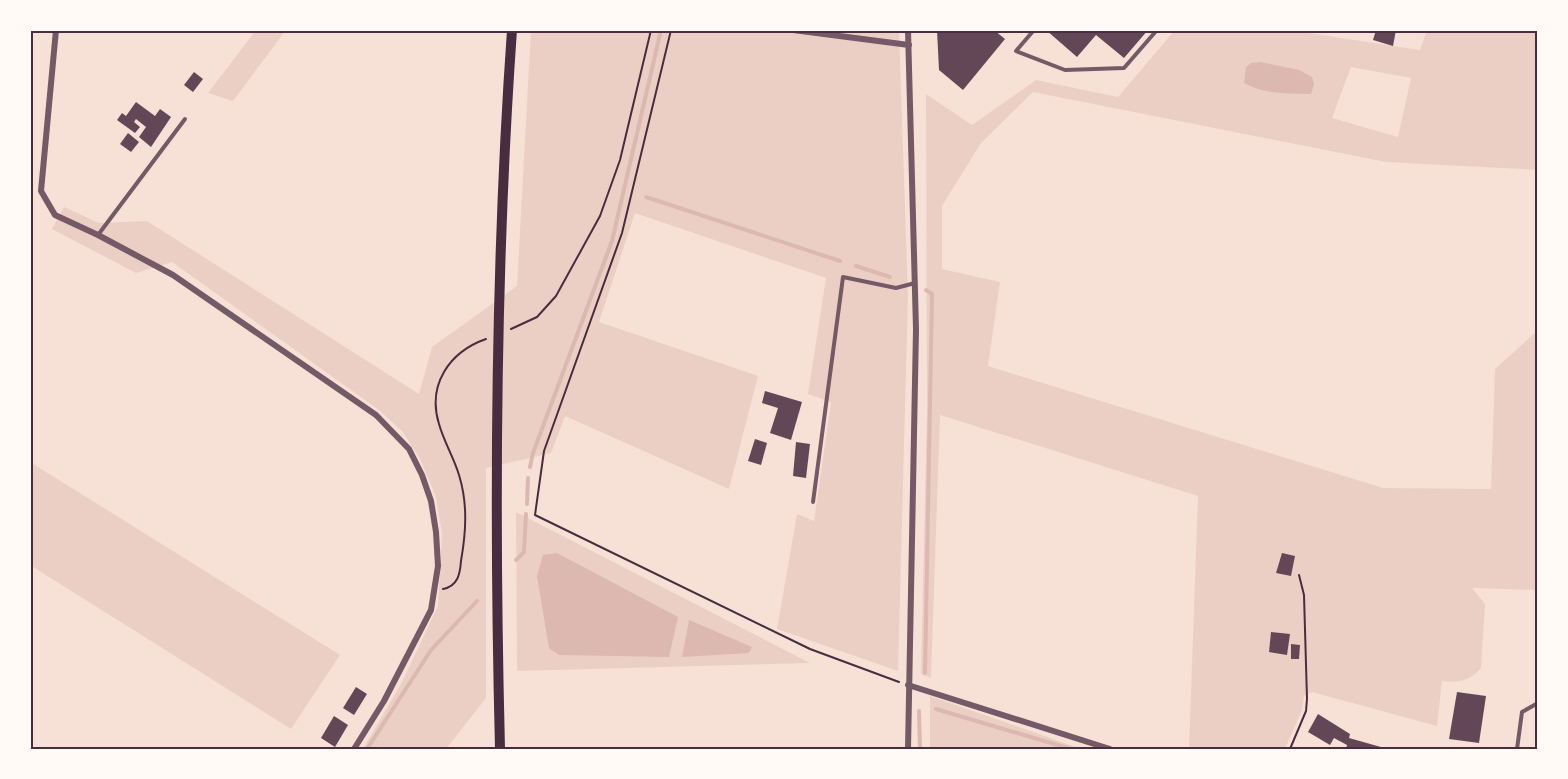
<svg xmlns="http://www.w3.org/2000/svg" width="1568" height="779" font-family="'PT Sans Narrow',sans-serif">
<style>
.green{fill:#ebcfc5;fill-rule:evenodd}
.water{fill:#dcb8b0}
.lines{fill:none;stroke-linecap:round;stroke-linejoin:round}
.stream{stroke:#dcb8b0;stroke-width:4}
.building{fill:#644757}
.path{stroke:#4a2c40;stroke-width:2}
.service{stroke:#755966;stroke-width:4}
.minor{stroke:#755966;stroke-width:6}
.secondary{stroke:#4a2c40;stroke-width:10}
.neatline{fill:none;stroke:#4a2c40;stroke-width:2}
</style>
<rect width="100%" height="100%" fill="#f7e1d7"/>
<!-- green -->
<g class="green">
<path d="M256,30H286L233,101L208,93Z"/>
<path d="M531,30H609L636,33L644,30H899L908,296L898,671L777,629L797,514L814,521L831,402L808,394L826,278L635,213L599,322L758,376L729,489L565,416L551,453L486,468V698L446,749H363L402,682L438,606L442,534L436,497L420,459L402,431L379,410L172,262L136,273L52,229L64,207L99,223L147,221L419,394L432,347L517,286Z"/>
<path d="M1175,30H1289L1420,50L1427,30H1538V170L1386,162L1033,92L981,143L942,206V269L1000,282L988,366L1383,488L1491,489L1495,369L1538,330V590L1472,588L1485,604L1481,668C1470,681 1458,683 1442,681L1437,726L1312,692L1304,696L1302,710L1285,749H1189L1198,496L940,415L931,678L921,674L927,410L926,94L972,125L1036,80L1118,97ZM1351,67L1411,78L1398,137L1332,118Z"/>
<path d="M30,462L340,655L291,729L30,565Z"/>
<path d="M516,512L810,663L517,671ZM557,553L669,657L549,648Z"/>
<path d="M930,696L1082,749H930Z"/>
</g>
<!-- water -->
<g class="water">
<path d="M1261,62L1299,70L1312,77L1314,84L1311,94C1288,93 1266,95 1244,83L1246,67L1251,63Z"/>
<path d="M557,553L678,617L669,657L559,655L549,648L537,576L543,555Z"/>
<path d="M689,620L752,647L749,653L682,657Z"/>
</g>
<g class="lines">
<!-- stream -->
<g class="stream">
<path d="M646,197L840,261"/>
<path d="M856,266L890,277"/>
<path d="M530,467L533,453L612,241L661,30"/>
<path d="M527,504L528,478"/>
<path d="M516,560L524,552L526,514"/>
<path d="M925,673L932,294L926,290"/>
<path d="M936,709L1071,749"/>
<path d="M919,711L920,749"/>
<path d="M367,749L431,650L477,601"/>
</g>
</g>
<!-- building -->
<g class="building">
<path d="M937,30H994L1005,39L963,90L939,70Z"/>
<path d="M1046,30H1148L1124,58L1096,35L1077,57Z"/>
<path d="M1376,30H1396L1393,46L1373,40Z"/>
<path d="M194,72L203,79L193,92L184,85Z"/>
<path d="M136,102L155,116L160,109L171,117L151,147L139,137L146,127L136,119L134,122L140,127L135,133L117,120L122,113L126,116Z"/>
<path d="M128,133L139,142L131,152L120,144Z"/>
<path d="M765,391L802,402L791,440L770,433L778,408L762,403Z"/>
<path d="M755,439L767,443L761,465L748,461Z"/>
<path d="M796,442L810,444L806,478L793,476Z"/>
<path d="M1282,553L1295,556L1291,576L1276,573Z"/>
<path d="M1271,632L1290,634L1287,655L1269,652Z"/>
<path d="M1291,644L1300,645L1299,659H1291Z"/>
<path d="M356,687L367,694L354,715L343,708Z"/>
<path d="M1457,692L1486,696L1479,743L1449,739Z"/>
<path d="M1318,714L1350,734L1349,738L1388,749H1346L1347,745L1334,738L1330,745L1308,732Z"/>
<path d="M334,716L348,725L335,747L321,738Z"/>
</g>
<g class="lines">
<!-- path -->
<g class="path">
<path d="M671,30L622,233L544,451L535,515L810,649L899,682"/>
<path d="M511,329L537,317L556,296L600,216L620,160L651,30"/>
<path d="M443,589C458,586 460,574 461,561C466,532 468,504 459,475C454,458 444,442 439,424C427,385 449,352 486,339"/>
<path d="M1290,749L1306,711L1307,699L1304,595L1299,575"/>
</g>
<!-- service -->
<g class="service">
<path d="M1034,30L1016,51L1065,70L1124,68L1157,30"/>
<path d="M98,235L185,119"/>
<path d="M813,502L843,277L896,288L915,283"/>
<path d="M1517,749L1522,712L1538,703"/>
</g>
<!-- minor -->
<g class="minor">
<path d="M56,30L41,191L55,215L98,235L173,275L376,415L409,449L422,475L431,501L436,532L438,566L431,610L384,701L354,749"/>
<path d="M793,30L909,45"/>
<path d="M908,685L1110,749"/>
<path d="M908,749L916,329L908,30"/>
</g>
<!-- secondary -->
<path class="secondary" d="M500,749C494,510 495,269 512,30"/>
</g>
<!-- border -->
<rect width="1568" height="779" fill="none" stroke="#fffaf5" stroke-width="63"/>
<rect x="32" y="32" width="1504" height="716" class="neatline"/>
</svg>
